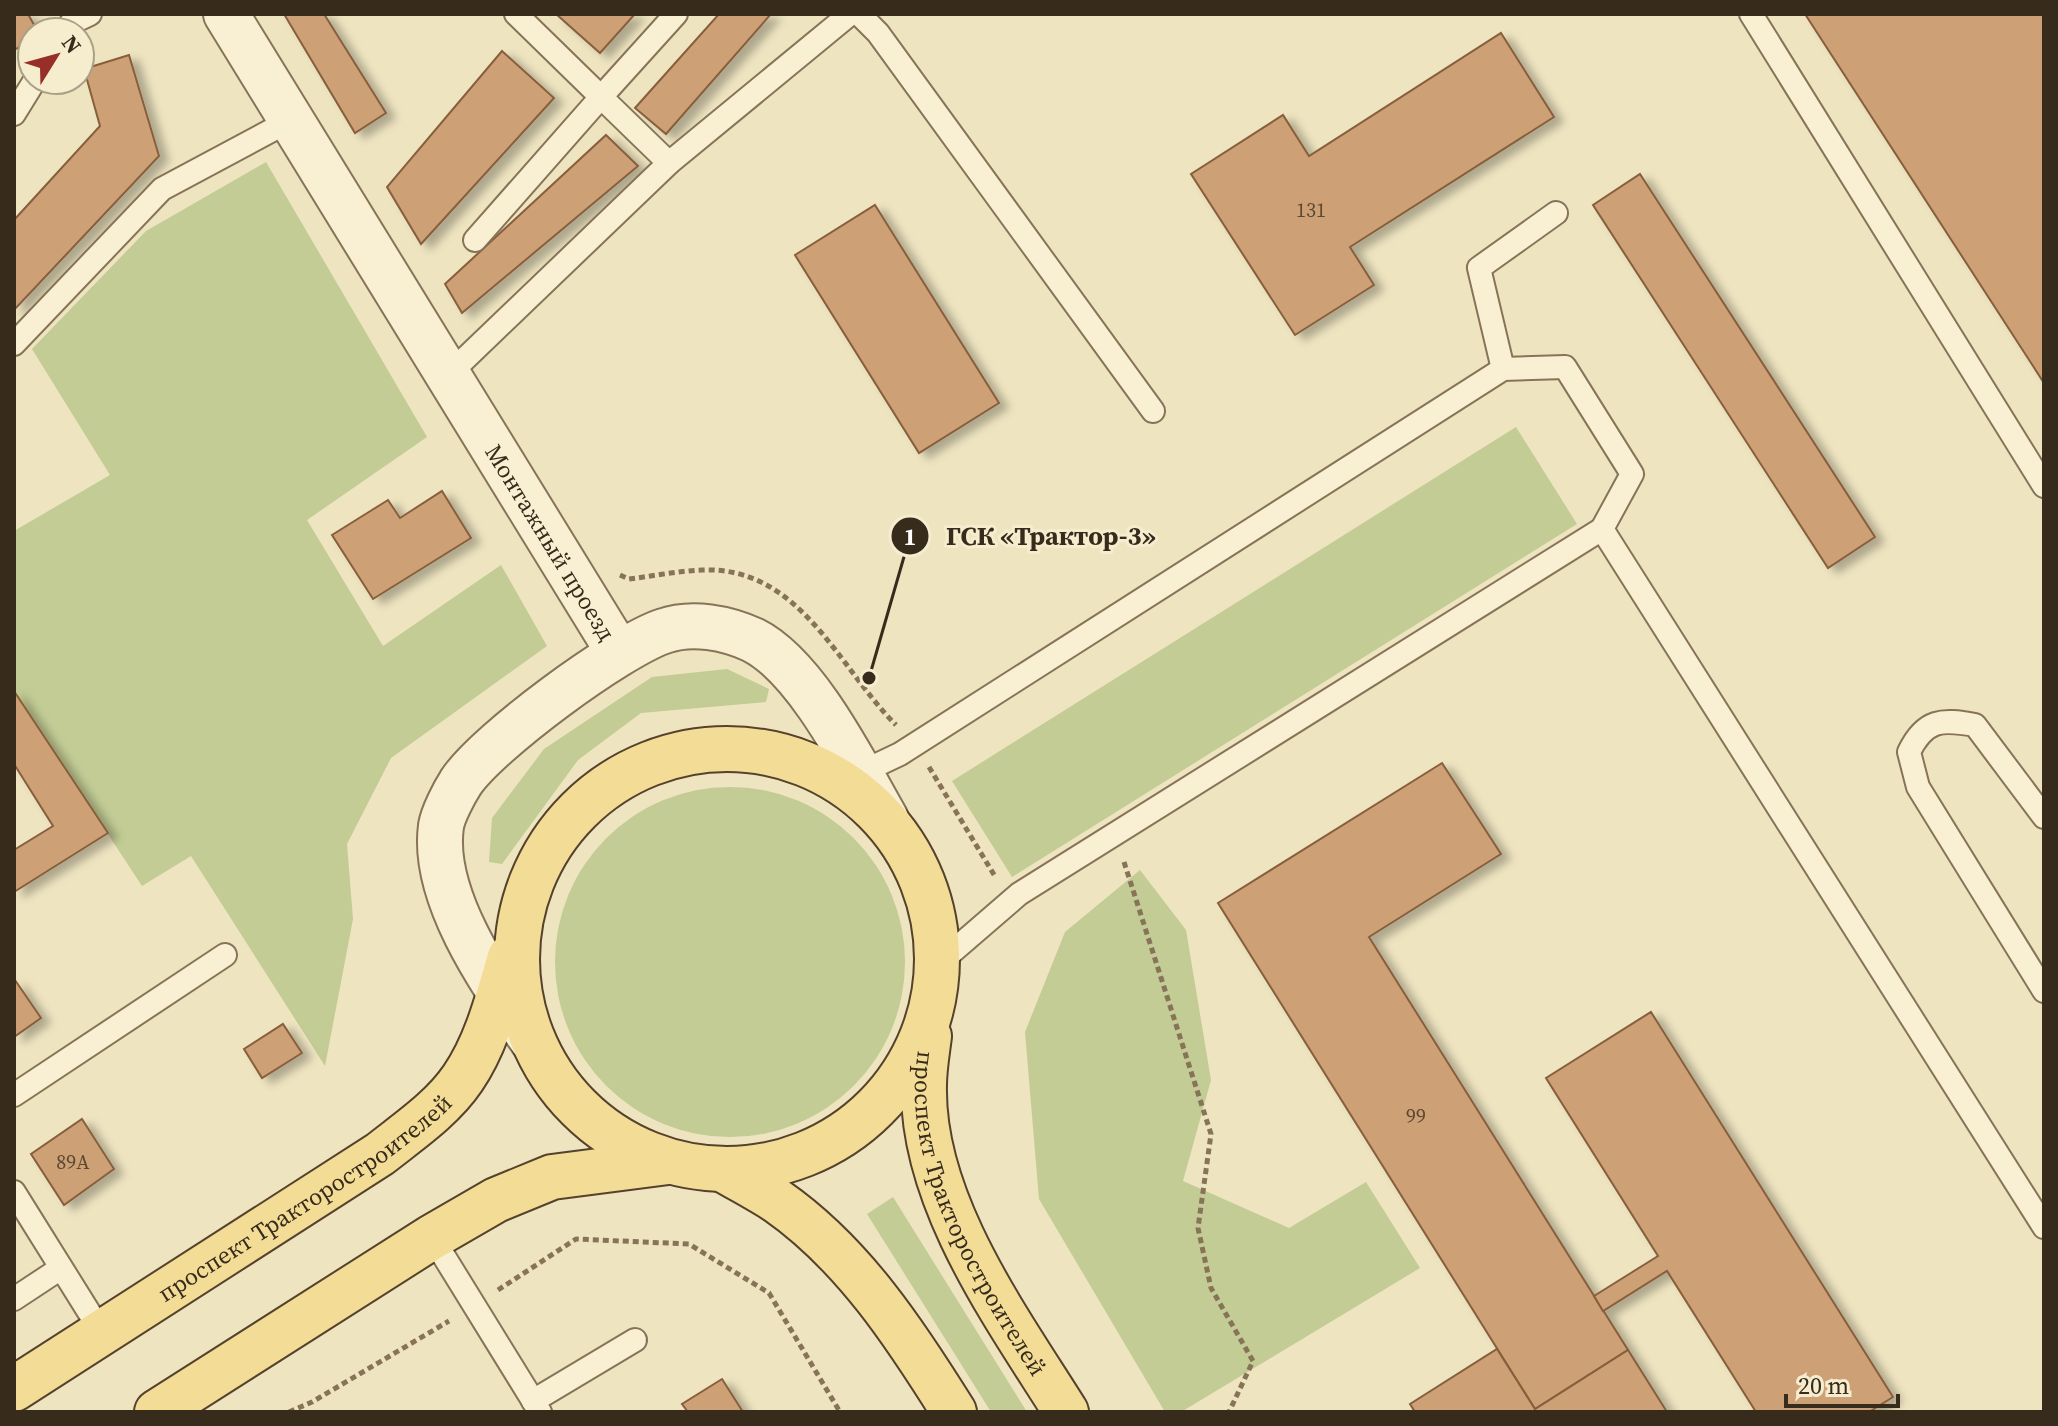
<svg xmlns="http://www.w3.org/2000/svg" width="2058" height="1426" font-family="'Source Serif 4',serif">
<style>
.green{fill:#c2cc94}
.building{fill:#cda075;stroke:#875f3d;stroke-width:2;filter:url(#shadow)}
.lines{fill:none;stroke-linecap:round;stroke-linejoin:round}
.lane-casing{stroke:#877458;stroke-width:26}
.street-casing{stroke:#877458;stroke-width:48}
.primary-casing{stroke:#55422c;stroke-width:48}
.path{stroke:#877458;stroke-width:5;stroke-dasharray:6 4;stroke-linecap:butt}
.lane{stroke:#f9f0d3;stroke-width:22}
.street{stroke:#f9f0d3;stroke-width:44}
.primary{stroke:#f3dc96;stroke-width:44}
.labels{text-anchor:middle;dominant-baseline:central;stroke-width:6;stroke-linejoin:round;paint-order:stroke}
.number-label{font-size:20px;fill:#5c4832}
.street-label{font-size:24px;fill:#372b1c;stroke:#f6edcf}
.leader{fill:none;stroke:#372b1c;stroke-width:3}
.callout-dot{fill:#372b1c;stroke:#f6edcf;stroke-width:3}
.mark-label{font-size:24px;text-anchor:middle;font-weight:bold;fill:#fff}
.callout-label{font-size:26px;text-anchor:middle;font-weight:bold;fill:#372b1c;stroke:#f6edcf;stroke-width:6;stroke-linejoin:round;paint-order:stroke}
</style>
<defs>
<filter id="shadow"><feDropShadow dx="9" dy="5" stdDeviation="4" flood-color="#0004"/></filter>
</defs>
<rect width="100%" height="100%" fill="#eee4c0"/>
<!-- green -->
<g class="green">
<path d="M266,162L427,437L307,520L383,646L501,565L547,646L391,758L347,844L353,919L325,1066L191,856L142,886L14,691V531L110,475L32,349L146,231Z"/>
<path d="M1516,427L1577,524L1012,877L952,781Z"/>
<path d="M727,669L769,689L766,702L641,713L578,760L502,864L489,862L492,818L544,749L652,677Z"/>
<circle cx="730" cy="962" r="175"/>
<path d="M1140,870L1186,930L1211,1080L1183,1181L1289,1228L1366,1182L1420,1268L1181,1412H1165L1039,1199L1025,1032L1065,932Z"/>
<path d="M893,1197L1027,1412H991L867,1214Z"/>
</g>
<!-- building -->
<g class="building">
<path d="M14,14H28L38,32H32V40L14,50Z"/>
<path d="M284,14H324L386,113L355,133Z"/>
<path d="M556,14H635L600,53Z"/>
<path d="M719,14H771L666,134L635,108Z"/>
<path d="M1805,14H2044V383Z"/>
<path d="M1501,33L1554,117L1350,247L1374,285L1295,335L1191,174L1283,115L1309,156Z"/>
<path d="M502,51L554,98L421,244L387,187Z"/>
<path d="M129,55L159,156L14,310V220L100,126L84,69Z"/>
<path d="M606,135L638,166L462,313L445,284Z"/>
<path d="M1640,174L1875,537L1828,568L1593,205Z"/>
<path d="M875,205L999,403L919,453L795,255Z"/>
<path d="M442,491L471,538L373,599L332,535L388,500L400,518Z"/>
<path d="M14,691L108,833L14,892V850L53,826L14,764Z"/>
<path d="M1442,763L1501,854L1369,937L1628,1350L1535,1409L1218,903Z"/>
<path d="M15,980L41,1018L14,1037V981Z"/>
<path d="M1651,1012L1893,1397L1869,1412H1756L1667,1271L1603,1311L1594,1296L1658,1256L1546,1078Z"/>
<path d="M283,1024L302,1053L262,1078L244,1049Z"/>
<path d="M82,1119L114,1169L64,1205L31,1154Z"/>
<path d="M1497,1349L1535,1409L1628,1350L1667,1412H1415L1410,1404Z"/>
<path d="M722,1379L743,1412H688L682,1404Z"/>
</g>
<g class="lines">
<!-- lane casing -->
<g class="lane-casing">
<g id="lane">
<path d="M859,14L878,33L1153,411"/>
<path d="M1751,14L2044,486"/>
<path d="M66,32L71,23L90,14"/>
<path d="M14,114L35,80"/>
<path d="M669,163L850,14"/>
<path d="M475,240L601,97L516,14"/>
<path d="M14,344L162,189L289,121"/>
<path d="M1503,369L1479,268L1556,213"/>
<path d="M446,377L669,163L601,97L676,14"/>
<path d="M1602,529L2044,1227"/>
<path d="M837,778L860,773L900,754L1503,369L1565,367L1632,474L1602,529L1019,894L938,964"/>
<path d="M2044,817L1975,725C1942,719 1925,719 1909,752L1918,787L2044,991"/>
<path d="M14,1095L225,955"/>
<path d="M14,1192L102,1333"/>
<path d="M432,1237L540,1412"/>
<path d="M14,1299L61,1268"/>
<path d="M533,1401L635,1340"/>
</g>
</g>
<!-- street casing -->
<g class="street-casing">
<g id="street">
<path id="s1" d="M226,14L619,653"/>
<path d="M532,1040C494,985 431,898 441,826C443,814 454,793 461,782C488,742 618,646 664,631C692,621 727,628 753,640C807,667 856,767 886,819"/>
</g>
</g>
<!-- primary casing -->
<g class="primary-casing">
<g id="primary">
<circle cx="727" cy="959" r="210"/>
<path id="s2" d="M929,1036C927,1052 924,1069 924,1085C921,1201 1007,1318 1066,1412"/>
<path d="M724,1170C741,1180 760,1190 777,1201C853,1254 906,1335 954,1412"/>
<path id="s3" d="M14,1389L380,1154C409,1131 442,1109 463,1078C487,1043 498,998 510,957"/>
<path d="M157,1412L432,1237L496,1200L552,1177L668,1162"/>
</g>
</g>
<!-- path -->
<g class="path">
<path d="M620,575L629,579C653,576 678,571 702,570C800,566 838,667 896,725"/>
<path d="M929,767L996,878"/>
<path d="M1124,862L1211,1134L1198,1228L1211,1288L1253,1361L1229,1412"/>
<path d="M498,1290L576,1239L689,1244L769,1293L840,1412"/>
<path d="M289,1412L312,1402L449,1321"/>
</g>
<!-- lane -->
<use href="#lane" class="lane"/>
<!-- street -->
<use href="#street" class="street"/>
<!-- primary -->
<use href="#primary" class="primary"/>
</g>
<g class="labels">
<!-- number labels -->
<g class="number-label">
<text x="1311" y="210">131</text>
<text x="1416" y="1116">99</text>
<text x="73" y="1162">89А</text>
</g>
<!-- street labels -->
<g class="street-label">
<text stroke="none"><textPath href="#s1" startOffset="620">Монтажный проезд</textPath></text>
<text stroke="none"><textPath href="#s3" startOffset="348">проспект Тракторостроителей</textPath></text>
<text stroke="none"><textPath href="#s2" startOffset="190">проспект Тракторостроителей</textPath></text>
</g>
</g>
<!-- callouts -->
<path class="leader" d="M869 678L910 536"/>
<g class="callout-dot">
<circle cx="869" cy="678" r="8"/>
<circle cx="910" cy="536" r="20"/>
</g>
<g class="mark-label">
<text x="910" y="545">1</text>
</g>
<g class="callout-label">
<text x="1051" y="545">ГСК «Трактор-3»</text>
</g>
<!-- border -->
<rect width="2058" height="1426" fill="none" stroke="#372b1c" stroke-width="32"/>
<!-- north arrow -->
<g transform="translate(56 56) rotate(53)"><circle r="38" fill="#f6edcf" stroke="#aa9f87" stroke-width="2"/>
<path d="M0-6L14 30L0 20L-14 30Z" fill="#972e27"/>
<text y="-12" font-size="22" font-weight="bold" text-anchor="middle" fill="#372b1c">N</text>
</g>
<!-- scale -->
<path d="M1786 1394v12h112v-12" fill="none" stroke="#372b1c" stroke-width="4"/>
<text x="1798" y="1394" font-size="24" fill="#372b1c" stroke="#f6edcf" stroke-width="6" paint-order="stroke">20 m</text>
</svg>
